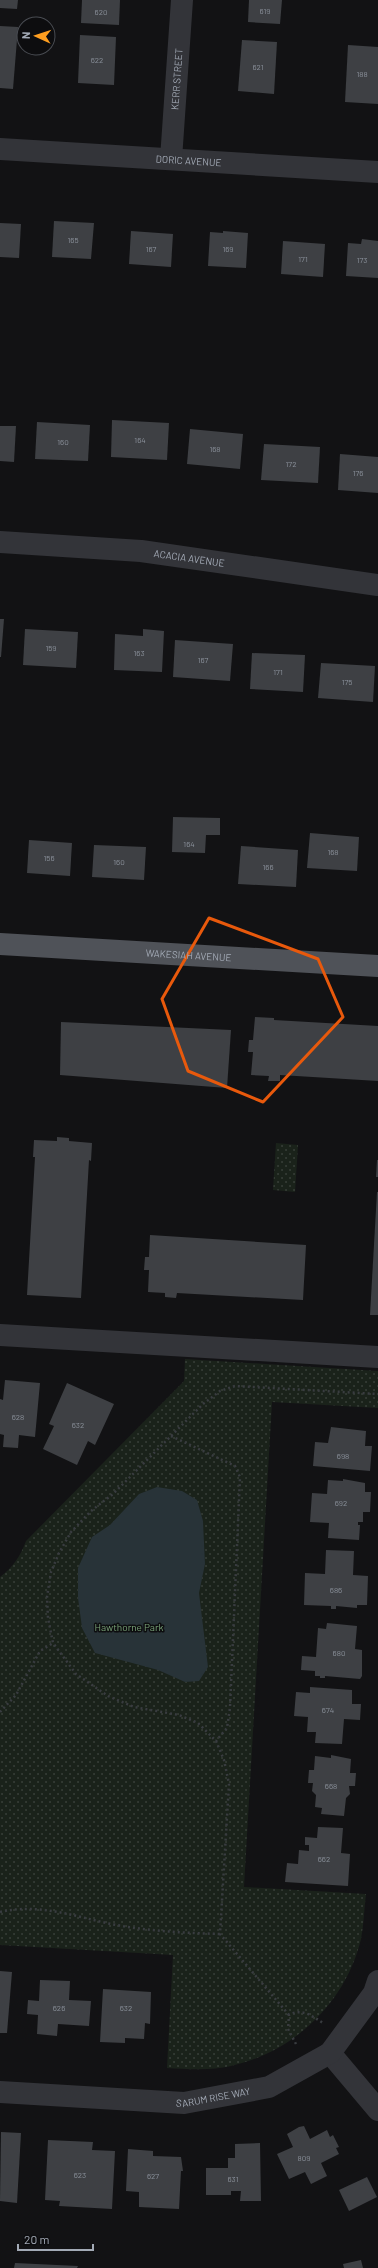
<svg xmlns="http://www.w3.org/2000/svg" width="378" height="2268" font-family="Barlow,sans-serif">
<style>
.park{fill:url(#park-dots)}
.water{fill:#283338}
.building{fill:#3e4044}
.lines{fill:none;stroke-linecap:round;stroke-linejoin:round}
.path{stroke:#393c40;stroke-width:2.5;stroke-dasharray:2 3;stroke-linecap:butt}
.minor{stroke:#333439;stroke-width:22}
.major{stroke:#4f5258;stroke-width:22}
.marked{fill:none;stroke:#e8590c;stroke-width:3;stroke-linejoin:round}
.labels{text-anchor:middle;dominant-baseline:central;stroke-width:3;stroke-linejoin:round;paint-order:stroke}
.number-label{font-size:8px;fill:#8a909a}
.street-label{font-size:10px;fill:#a3aab6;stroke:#0d0d0f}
.park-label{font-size:10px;fill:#79a278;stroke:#0d0d0f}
</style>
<defs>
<pattern id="park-dots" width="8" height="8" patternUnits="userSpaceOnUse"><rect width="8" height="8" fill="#1a221a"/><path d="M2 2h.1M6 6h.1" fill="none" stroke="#383f39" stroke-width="1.8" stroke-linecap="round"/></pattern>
</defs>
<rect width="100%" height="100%" fill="#121214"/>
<!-- park -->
<g class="park">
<path d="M276,1143L298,1145L295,1192L273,1190Z"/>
<path d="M185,1359L378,1371V1408L272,1402L244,1887L366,1894C364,1909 364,1924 361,1939C346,2002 294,2052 231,2066C210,2071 188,2069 167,2068L173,1955L0,1945V1577C13,1567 20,1557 26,1541L184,1381Z"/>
</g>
<!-- water -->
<path class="water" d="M157,1487L182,1491L197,1500L203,1521L205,1564L199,1593L208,1667L199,1681L185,1682L158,1670L95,1653L82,1628L78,1598V1568L92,1537L110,1525L139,1494Z"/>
<!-- building -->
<g class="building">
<path d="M0,0H18L17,9L0,8Z"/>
<path d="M82,0H120L119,25L81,23Z"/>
<path d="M249,0H282L280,24L248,22Z"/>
<path d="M0,26L18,27L13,89L0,88Z"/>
<path d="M80,35L116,37L114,85L78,83Z"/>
<path d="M242,40L277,42L274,94L238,91Z"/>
<path d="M348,45L378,47V104L345,102Z"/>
<path d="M54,221L94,223L91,259L52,257Z"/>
<path d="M0,223L21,224L19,258L0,257Z"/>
<path d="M131,231L173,234L171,267L129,264Z"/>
<path d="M223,231L248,233L246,268L208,266L210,232L223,233Z"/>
<path d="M362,239L378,241V278L346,276L348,243L361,244Z"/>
<path d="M283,241L325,244L323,277L281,274Z"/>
<path d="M112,420L169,423L167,460L111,457Z"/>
<path d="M37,422L90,425L88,461L35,459Z"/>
<path d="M0,426H16L14,462L0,461Z"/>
<path d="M190,429L243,434L240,469L187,464Z"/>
<path d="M264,444L320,447L318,483L261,480Z"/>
<path d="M340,454L378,457V493L338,490Z"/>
<path d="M0,619H4L1,657H0Z"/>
<path d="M25,629L78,632L76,668L23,665Z"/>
<path d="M143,629L164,631L162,672L114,670L115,634L143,636Z"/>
<path d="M175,640L233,644L230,681L173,677Z"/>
<path d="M252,653L305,655L303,692L250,689Z"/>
<path d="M321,663L375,666L373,702L318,698Z"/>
<path d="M173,817L220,818V835H206L205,853L172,852Z"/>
<path d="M310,833L359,837L357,871L307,868Z"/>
<path d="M29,840L72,843L70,876L27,873Z"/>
<path d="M94,845L146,847L144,880L92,877Z"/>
<path d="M241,846L298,850L296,887L238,884Z"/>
<path d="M255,1017L274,1018V1020L378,1026V1081L280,1075V1081H268L269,1076L251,1075L253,1052H248L249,1040H253Z"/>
<path d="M61,1022L231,1030L227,1088L60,1075Z"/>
<path d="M57,1137L69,1138V1141L92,1143L91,1161L89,1160L81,1298L27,1295L35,1157H33L34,1140L57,1141Z"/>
<path d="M377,1160H378V1177H376Z"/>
<path d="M377,1192H378V1315H370Z"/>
<path d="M150,1235L306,1245L303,1300L177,1293L176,1298L165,1297V1293L148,1292L149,1270H144L145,1257H149Z"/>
<path d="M5,1380L40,1383L35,1437L19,1435L18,1448L3,1447L4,1435L0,1434V1399L3,1400Z"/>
<path d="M67,1383L114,1404L95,1445L88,1441L77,1465L43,1449L54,1426L49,1424Z"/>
<path d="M331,1427L366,1431L365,1446H372L370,1471L313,1466L315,1442L328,1443Z"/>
<path d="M343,1479L365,1483V1492H371L370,1512H363V1522H358V1525H360L359,1540L328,1538L329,1523L310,1522L312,1493L327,1494L328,1480L343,1481Z"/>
<path d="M326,1550L354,1551L353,1575L368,1576L367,1605H357V1608L336,1606V1609H331V1606L304,1605L305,1573L325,1574Z"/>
<path d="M327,1623L357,1626L355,1649L362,1650V1676L360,1679L325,1676V1678H320V1676H315V1671L301,1670L302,1656L316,1657L318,1628L326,1629Z"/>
<path d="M310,1687L352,1690V1704H361L360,1720L344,1719L342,1744L315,1743L316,1732H307L308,1717L294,1716L296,1692L310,1693Z"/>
<path d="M331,1755L351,1759L350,1773H356L355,1786H349L350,1794L346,1798L344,1816L321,1814L322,1808L315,1807L316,1795L312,1791L313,1783H308L309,1770H314L315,1756L331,1758Z"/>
<path d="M318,1827L343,1828L341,1853L350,1854L348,1886L285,1882L287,1863L298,1864L299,1850L309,1851V1845H305V1837L317,1838Z"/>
<path d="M0,1971L12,1972L7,2033H0Z"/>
<path d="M40,1980L70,1981L69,2000L91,2001L89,2026L58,2024L57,2036L37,2034L38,2015L27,2014L28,2000L39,2001Z"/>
<path d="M103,1989L151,1992L150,2024L145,2023L144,2039L125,2038V2043L100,2042Z"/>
<path d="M304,2126L310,2139L327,2130L330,2137L333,2135L339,2147L336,2148L339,2154L321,2163L327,2176L311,2184L305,2172L289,2179L277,2154L293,2147L287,2134L299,2127Z"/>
<path d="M1,2132L21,2133L17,2203L0,2201Z"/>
<path d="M48,2140L93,2142L92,2150L115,2151L112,2209L59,2206L60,2201L45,2200Z"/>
<path d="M260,2143L261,2201H240L241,2191H231V2195H206V2168H228V2158H235V2144Z"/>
<path d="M128,2149L153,2151V2156L181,2157L183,2171H181L179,2209L139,2207V2192L126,2191Z"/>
<path d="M367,2177L377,2197L349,2211L339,2190Z"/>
<path d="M361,2260L363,2268H344L343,2264Z"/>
<path d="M15,2263L78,2266L77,2268H14Z"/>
</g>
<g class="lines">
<!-- path -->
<g class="path">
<path d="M171,1436L235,1466L240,1477L230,1708L227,1728L216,1741"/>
<path d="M0,1712L16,1695L40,1651L53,1643"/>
<path d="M0,1912C39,1903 73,1916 111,1924C147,1931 184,1933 220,1934"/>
<path d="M289,2015L220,1934L229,1784L224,1760L216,1741L198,1723L179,1715L134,1707L108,1696L76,1674L53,1643L48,1618L47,1597L51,1572L59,1553L71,1532L91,1511L113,1494L203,1404L220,1391L235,1386L378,1394"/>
<path d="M296,2044L288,2029L289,2015C302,2008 312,2016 323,2023"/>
</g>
<!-- minor -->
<g class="minor">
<path id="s1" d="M0,149L378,172"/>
<path id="s2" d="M171,159L182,0"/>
<path id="s3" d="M0,542L141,551L378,585"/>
<path d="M0,1335L378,1357"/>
<path d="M330,2053L378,2110"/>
<path id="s4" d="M0,2092L184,2103L269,2087L330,2053L374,1993L378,1981"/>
</g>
<!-- major -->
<path class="major" id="s5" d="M0,944L378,966"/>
</g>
<!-- marked area -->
<path class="marked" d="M209,918L318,959L343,1017L263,1102L188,1071L162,999Z"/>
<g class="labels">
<!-- number labels -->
<g class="number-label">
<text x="265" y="11">619</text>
<text x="101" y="12">620</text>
<text x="97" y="60">622</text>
<text x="258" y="67">621</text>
<text x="362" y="74">188</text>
<text x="73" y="240">165</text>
<text x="151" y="249">167</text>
<text x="228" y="249">169</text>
<text x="303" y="259">171</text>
<text x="362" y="260">173</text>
<text x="140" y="440">164</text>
<text x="63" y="442">160</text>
<text x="215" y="449">168</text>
<text x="291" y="464">172</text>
<text x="358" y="473">176</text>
<text x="51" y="648">159</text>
<text x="139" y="653">163</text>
<text x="203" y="660">167</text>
<text x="278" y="672">171</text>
<text x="347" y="682">175</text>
<text x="189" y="844">164</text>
<text x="333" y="852">168</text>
<text x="49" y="858">156</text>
<text x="119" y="862">160</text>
<text x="268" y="867">166</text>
<text x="18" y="1417">628</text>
<text x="78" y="1425">632</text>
<text x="343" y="1456">698</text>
<text x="341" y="1503">692</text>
<text x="336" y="1590">686</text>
<text x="339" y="1653">680</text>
<text x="328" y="1710">674</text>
<text x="331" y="1786">668</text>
<text x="324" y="1859">662</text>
<text x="59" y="2008">626</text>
<text x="126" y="2008">632</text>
<text x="304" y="2158">809</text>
<text x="80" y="2175">623</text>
<text x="153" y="2176">627</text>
<text x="233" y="2179">631</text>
</g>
<!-- street labels -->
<g class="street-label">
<text stroke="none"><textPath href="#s2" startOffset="80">KERR STREET</textPath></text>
<text stroke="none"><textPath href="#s1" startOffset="189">DORIC AVENUE</textPath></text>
<text stroke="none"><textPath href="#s3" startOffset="190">ACACIA AVENUE</textPath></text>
<text stroke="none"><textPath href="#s5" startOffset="189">WAKESIAH AVENUE</textPath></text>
<text stroke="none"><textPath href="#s4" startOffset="214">SARUM RISE WAY</textPath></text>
</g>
<!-- park labels -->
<g class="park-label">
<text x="129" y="1627">Hawthorne Park</text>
</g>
</g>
<!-- north arrow -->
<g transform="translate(36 36) rotate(273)"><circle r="19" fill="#0d0d0f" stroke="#494c52"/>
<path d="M0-3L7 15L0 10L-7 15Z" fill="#fe9e20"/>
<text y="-6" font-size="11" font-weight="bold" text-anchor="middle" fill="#a3aab6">N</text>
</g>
<!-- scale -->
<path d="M18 2244v6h75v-6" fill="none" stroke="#a3aab6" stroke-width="2"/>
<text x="24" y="2244" font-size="12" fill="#a3aab6" stroke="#0d0d0f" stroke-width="3" paint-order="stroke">20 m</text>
</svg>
